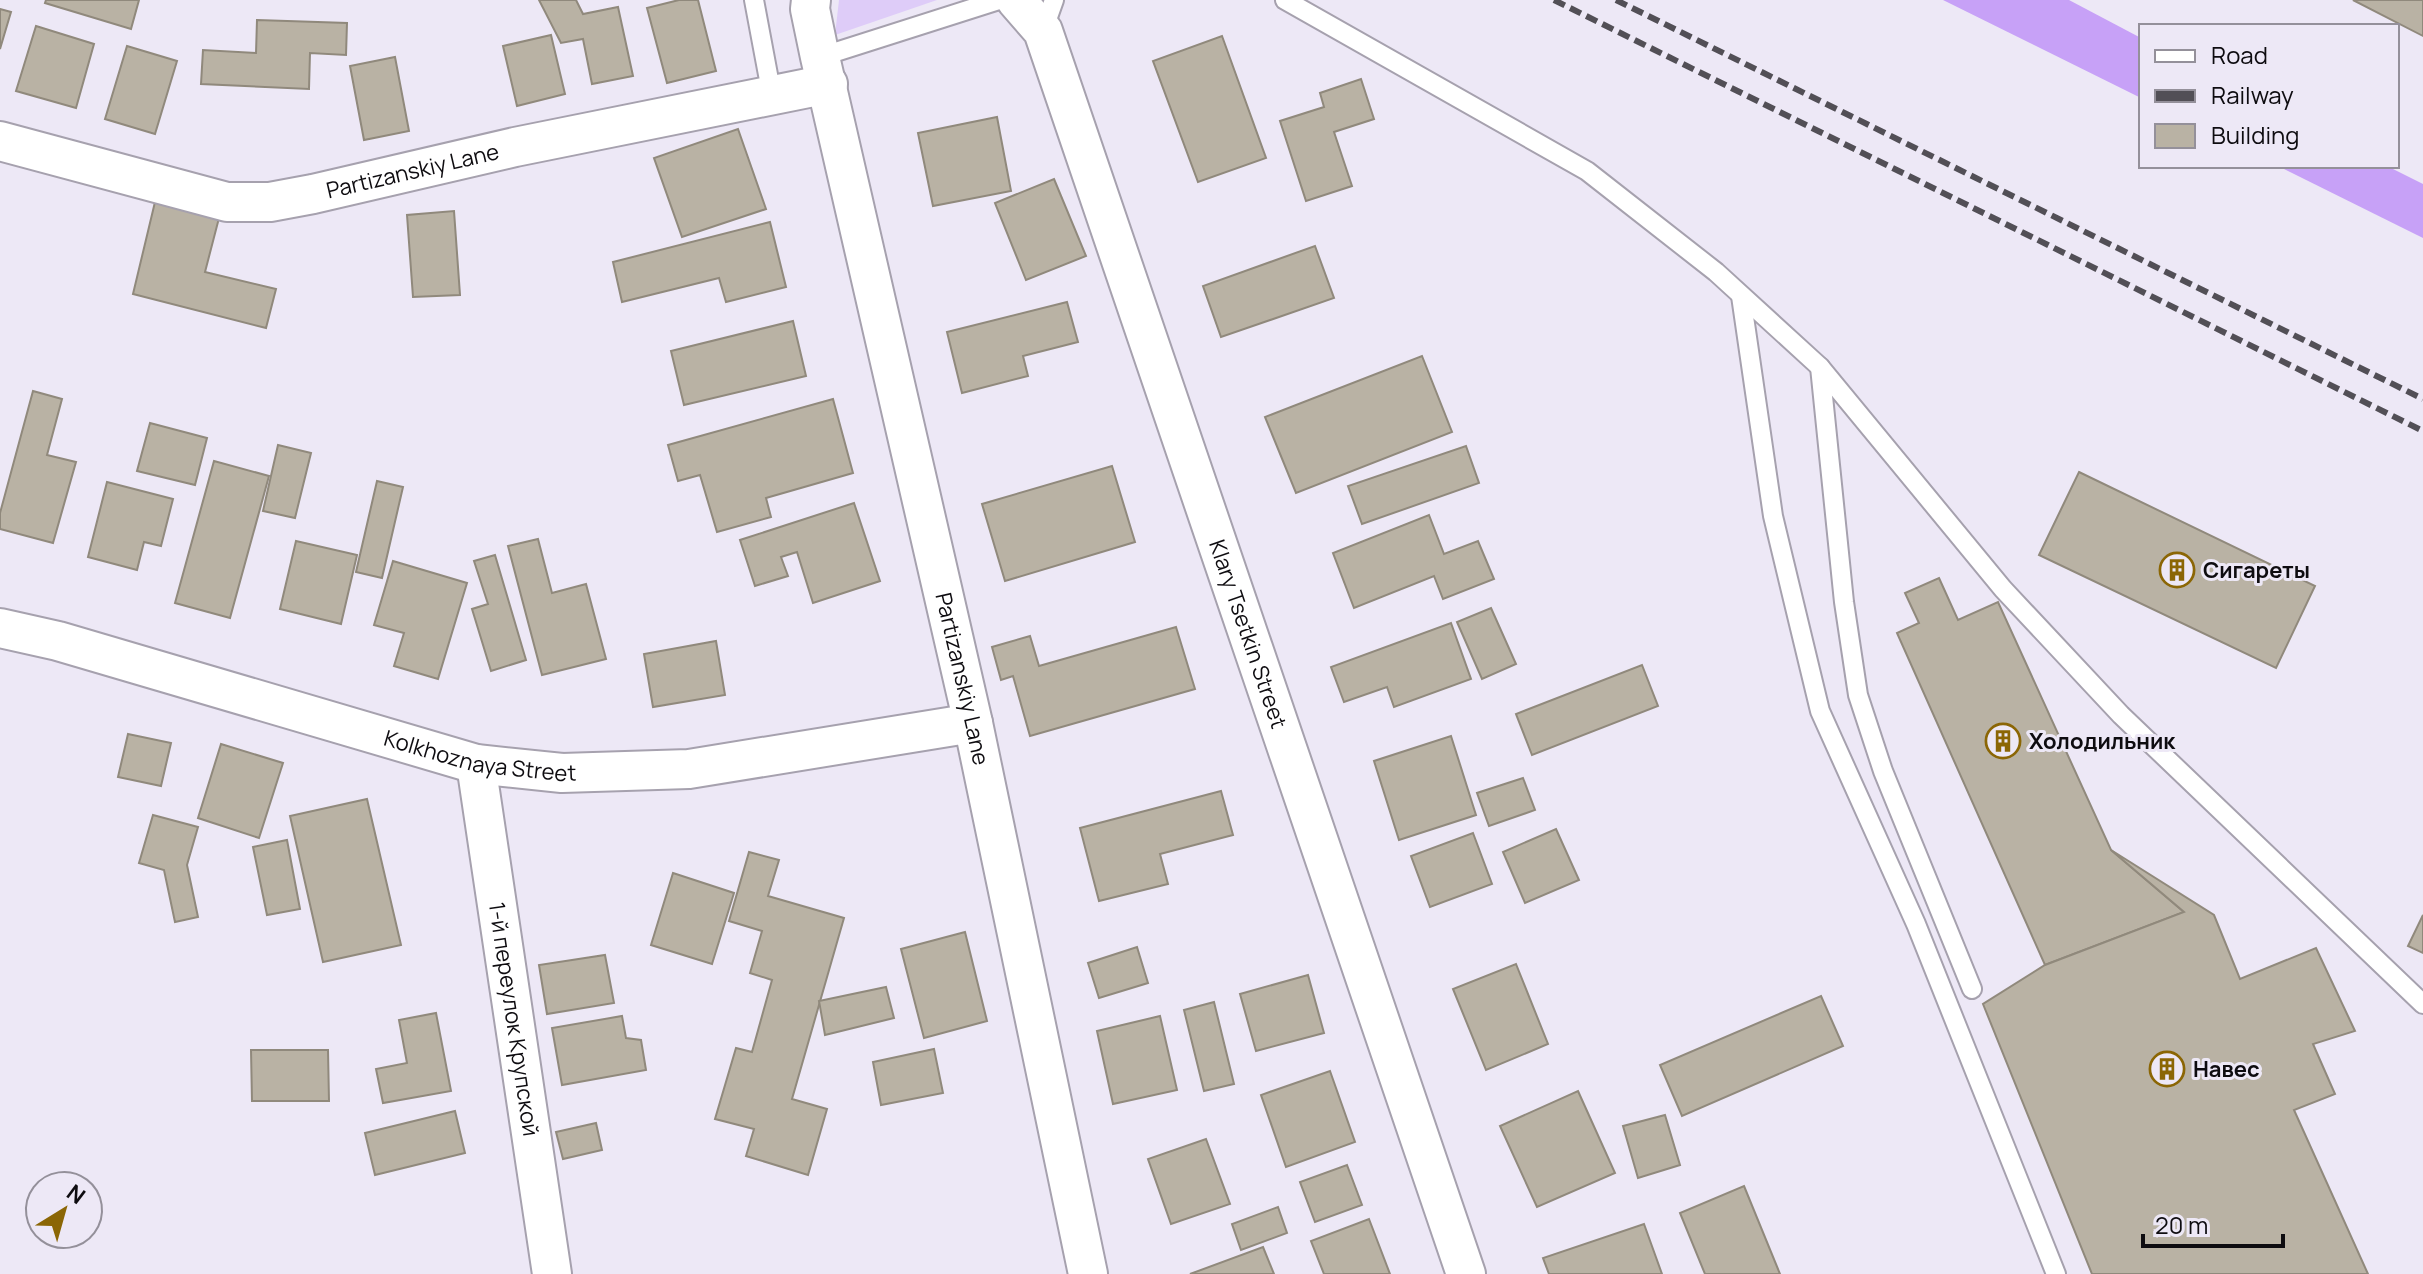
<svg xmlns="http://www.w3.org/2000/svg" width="2423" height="1274" font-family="Manrope,sans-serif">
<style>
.green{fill:#deccf8}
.forest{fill:#c7a1f7}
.building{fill:#b9b2a4;stroke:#90897c;stroke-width:2}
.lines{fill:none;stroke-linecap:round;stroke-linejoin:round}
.service-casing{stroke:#a6a1ae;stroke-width:22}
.minor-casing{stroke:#a6a1ae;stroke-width:42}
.service{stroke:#fff;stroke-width:18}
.minor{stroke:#fff;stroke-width:38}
.rail{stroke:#524f56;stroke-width:6;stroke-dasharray:12 6;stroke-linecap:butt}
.labels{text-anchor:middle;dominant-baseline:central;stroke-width:6;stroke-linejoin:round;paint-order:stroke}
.street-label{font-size:22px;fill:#0e0c10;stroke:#ede8f6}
.poi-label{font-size:22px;font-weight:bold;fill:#0e0c10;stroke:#ede8f6;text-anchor:start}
</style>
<rect width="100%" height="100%" fill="#ede8f6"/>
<!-- green -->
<path class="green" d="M839,0H937L835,35Z"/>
<!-- forest -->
<g class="forest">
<path d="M1943,0H2069L2141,38V98Z"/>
<path d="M2278,166H2387L2423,184V238Z"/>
</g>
<!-- building -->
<g class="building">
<path d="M46,0H139L131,29L45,3Z"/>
<path d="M539,0H576L583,14L618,7L633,76L592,84L583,39L561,43Z"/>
<path d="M679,0H698L716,71L667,83L647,8Z"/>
<path d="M2353,0H2423V36Z"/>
<path d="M0,9L11,12L0,49Z"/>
<path d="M257,20L347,23L346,55L310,53L309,89L201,84L203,50L256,53Z"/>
<path d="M36,26L94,44L76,108L16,91Z"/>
<path d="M551,35L565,94L517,106L503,46Z"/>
<path d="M1222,36L1266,158L1198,182L1153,61Z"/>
<path d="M127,46L177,61L155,134L105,119Z"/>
<path d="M395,57L409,131L364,140L350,66Z"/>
<path d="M1361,79L1374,119L1334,132L1352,186L1306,201L1280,121L1324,107L1320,93Z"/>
<path d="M997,117L1011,191L933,206L918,133Z"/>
<path d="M738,129L766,209L682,237L654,158Z"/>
<path d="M1054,179L1086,256L1026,280L995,203Z"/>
<path d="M155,202L219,218L205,272L276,289L266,328L133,294Z"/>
<path d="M454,211L460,295L413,297L407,215Z"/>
<path d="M770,222L786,287L726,302L719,278L622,302L613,262Z"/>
<path d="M1315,246L1334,298L1221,337L1203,286Z"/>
<path d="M1067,302L1078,342L1023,356L1028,376L962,393L947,332Z"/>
<path d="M793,321L806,376L684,405L671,351Z"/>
<path d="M1422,356L1452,432L1296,493L1265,417Z"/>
<path d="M33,391L62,399L47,455L76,462L53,543L0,529V513Z"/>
<path d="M833,399L853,473L766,498L771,517L717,532L700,475L678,481L668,445Z"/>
<path d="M150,423L207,438L195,485L137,471Z"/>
<path d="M278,445L311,453L295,518L263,511Z"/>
<path d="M1466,446L1479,483L1362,524L1348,486Z"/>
<path d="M214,461L269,476L230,618L175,603Z"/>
<path d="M1112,466L1135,542L1005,581L982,504Z"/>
<path d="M2079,472L2315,586L2276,668L2039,555Z"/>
<path d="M377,481L403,487L382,578L356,572Z"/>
<path d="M107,482L173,499L161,546L144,542L137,570L88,557Z"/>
<path d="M854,503L880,581L813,603L797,552L781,557L788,576L755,586L740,540Z"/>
<path d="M1429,515L1444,554L1478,541L1494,579L1443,599L1434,576L1354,608L1333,553Z"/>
<path d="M538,539L552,593L586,584L606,659L542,675L508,546Z"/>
<path d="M296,541L357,555L341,624L280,609Z"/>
<path d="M495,555L526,660L491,671L472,609L488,604L474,561Z"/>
<path d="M393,561L467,583L438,679L394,666L404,633L374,625Z"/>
<path d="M1939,578L1958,620L1998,602L2111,850L2184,912L2045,965L1897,633L1919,623L1905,593Z"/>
<path d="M1491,608L1516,664L1482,679L1457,622Z"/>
<path d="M1451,623L1471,679L1394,707L1387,687L1344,702L1331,667Z"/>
<path d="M1176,627L1195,689L1030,736L1013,676L1001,680L992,647L1030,636L1039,666Z"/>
<path d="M716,641L725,695L653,707L644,654Z"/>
<path d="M1642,665L1658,706L1532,755L1516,714Z"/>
<path d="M128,734L171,743L161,786L118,777Z"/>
<path d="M1451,736L1476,815L1399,840L1374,761Z"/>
<path d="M221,744L283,763L259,838L198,818Z"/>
<path d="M1523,778L1535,810L1489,826L1477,793Z"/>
<path d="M1221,791L1233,835L1160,854L1168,884L1099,901L1080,828Z"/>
<path d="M367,799L401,945L323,962L290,816Z"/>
<path d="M153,815L198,827L187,865L198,917L175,922L164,870L139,863Z"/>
<path d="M1556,829L1579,880L1525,903L1503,852Z"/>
<path d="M1473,833L1492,884L1430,907L1411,856Z"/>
<path d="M287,840L300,909L267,915L253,847Z"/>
<path d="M2111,850L2214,915L2240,979L2316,948L2355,1031L2313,1044L2335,1094L2294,1110L2368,1274H2092L1983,1004L2045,965L2184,912Z"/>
<path d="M749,852L779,860L768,896L844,918L792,1099L827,1109L808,1175L746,1156L754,1129L715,1119L736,1048L752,1052L772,980L750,973L762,931L729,921Z"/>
<path d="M673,873L734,893L712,964L651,945Z"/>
<path d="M2423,915V953L2408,946Z"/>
<path d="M965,932L987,1021L924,1038L901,949Z"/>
<path d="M1137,947L1148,983L1099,998L1088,963Z"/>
<path d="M605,955L614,1003L547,1014L539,965Z"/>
<path d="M1516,964L1548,1044L1486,1070L1453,989Z"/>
<path d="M1308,975L1324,1033L1256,1051L1240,994Z"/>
<path d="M886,987L894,1018L825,1035L819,1001Z"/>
<path d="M1821,996L1843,1046L1682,1116L1660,1065Z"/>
<path d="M1214,1002L1234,1084L1204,1091L1184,1010Z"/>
<path d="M436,1013L451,1091L383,1103L376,1069L407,1063L399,1020Z"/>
<path d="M622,1016L626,1038L641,1040L646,1070L562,1085L552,1028Z"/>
<path d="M1160,1016L1177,1090L1113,1104L1097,1031Z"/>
<path d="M934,1049L943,1093L881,1105L873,1062Z"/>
<path d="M251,1050H328L329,1101H252Z"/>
<path d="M1330,1071L1355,1142L1286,1167L1261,1095Z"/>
<path d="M1578,1091L1615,1173L1537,1207L1500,1126Z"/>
<path d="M455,1111L465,1153L375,1175L365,1133Z"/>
<path d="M1665,1115L1680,1165L1638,1178L1623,1126Z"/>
<path d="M596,1123L602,1150L563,1159L556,1132Z"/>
<path d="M1206,1139L1230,1204L1171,1224L1148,1159Z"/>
<path d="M1347,1165L1362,1205L1315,1222L1300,1182Z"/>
<path d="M1744,1186L1780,1274H1705L1680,1213Z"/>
<path d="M1278,1207L1287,1233L1241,1250L1232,1224Z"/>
<path d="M1369,1219L1390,1274H1324L1311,1241Z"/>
<path d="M1644,1224L1662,1274H1549L1543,1258Z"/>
<path d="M1263,1247L1274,1274H1190Z"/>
</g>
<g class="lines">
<!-- service casing -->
<g class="service-casing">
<g id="service">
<path d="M754,0L772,96"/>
<path d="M1285,0L1587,171L1716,272L1820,367L2003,589L2121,715L2423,1004"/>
<path d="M1043,31L1054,0"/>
<path d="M820,57L999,0"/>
<path d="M1741,296L1773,516L1820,711L1916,924L2056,1274"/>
<path d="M1820,367L1844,602L1858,695L1883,771L1972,989"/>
</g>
</g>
<!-- minor casing -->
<g class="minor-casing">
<g id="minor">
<path id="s1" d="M811,0L810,9L820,57L973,723L1088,1274"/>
<path id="s2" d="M1016,0L1043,31L1466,1274"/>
<path id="s3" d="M0,141L227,202H270L313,194L515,147L828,84"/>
<path id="s4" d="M0,628L58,641L476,764L562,773L689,769L973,723"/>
<path id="s5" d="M476,764L552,1274"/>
</g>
</g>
<!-- service -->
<use href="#service" class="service"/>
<!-- minor -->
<use href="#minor" class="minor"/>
<!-- rail -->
<g class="rail">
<path d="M1554,0L2423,431"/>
<path d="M1616,0L2423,399"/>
</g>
</g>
<!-- icons -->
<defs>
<g id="building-ring" transform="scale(1.8)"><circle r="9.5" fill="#ede8f6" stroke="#8b6605" stroke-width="1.5"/><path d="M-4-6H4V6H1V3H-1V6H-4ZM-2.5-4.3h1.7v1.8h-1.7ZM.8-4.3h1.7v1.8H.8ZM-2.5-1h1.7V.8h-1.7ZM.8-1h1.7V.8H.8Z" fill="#8b6605"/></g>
</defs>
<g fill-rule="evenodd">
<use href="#building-ring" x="2177" y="570"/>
<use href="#building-ring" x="2003" y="741"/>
<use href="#building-ring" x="2167" y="1069"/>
</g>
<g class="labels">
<!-- street labels -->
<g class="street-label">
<text stroke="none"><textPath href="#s3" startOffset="424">Partizanskiy Lane</textPath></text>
<text stroke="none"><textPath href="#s2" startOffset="678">Klary Tsetkin Street</textPath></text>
<text stroke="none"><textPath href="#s1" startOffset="696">Partizanskiy Lane</textPath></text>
<text stroke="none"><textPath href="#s4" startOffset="498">Kolkhoznaya Street</textPath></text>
<text stroke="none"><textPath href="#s5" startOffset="258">1-й переулок Крупской</textPath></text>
</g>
<!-- poi labels -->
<g class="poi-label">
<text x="2203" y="570">Сигареты</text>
<text x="2029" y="741">Холодильник</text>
<text x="2193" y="1069">Навес</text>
</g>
</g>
<!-- legend -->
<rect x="2139" y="24" width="260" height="144" fill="#ede8f6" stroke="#94909a" stroke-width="2"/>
<rect x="2155" y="50" width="40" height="12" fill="#ffffff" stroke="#94909a" stroke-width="2"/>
<text x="2211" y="64" font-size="24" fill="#0e0c10">Road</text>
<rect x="2155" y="90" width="40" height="12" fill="#524f56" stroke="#94909a" stroke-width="2"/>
<text x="2211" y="104" font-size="24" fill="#0e0c10">Railway</text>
<rect x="2155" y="124" width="40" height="24" fill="#b9b2a4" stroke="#94909a" stroke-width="2"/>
<text x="2211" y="144" font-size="24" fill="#0e0c10">Building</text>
<!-- north arrow -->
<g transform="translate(64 1210) rotate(37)"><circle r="38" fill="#ede8f6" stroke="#94909a" stroke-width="2"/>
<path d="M0-6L14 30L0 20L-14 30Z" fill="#8b6605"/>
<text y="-12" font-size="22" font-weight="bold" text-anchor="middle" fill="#0e0c10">N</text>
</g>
<!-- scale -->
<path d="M2143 1234v12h140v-12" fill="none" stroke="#0e0c10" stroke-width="4"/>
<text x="2155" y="1234" font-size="24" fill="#0e0c10" stroke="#ede8f6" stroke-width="6" paint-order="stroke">20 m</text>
</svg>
